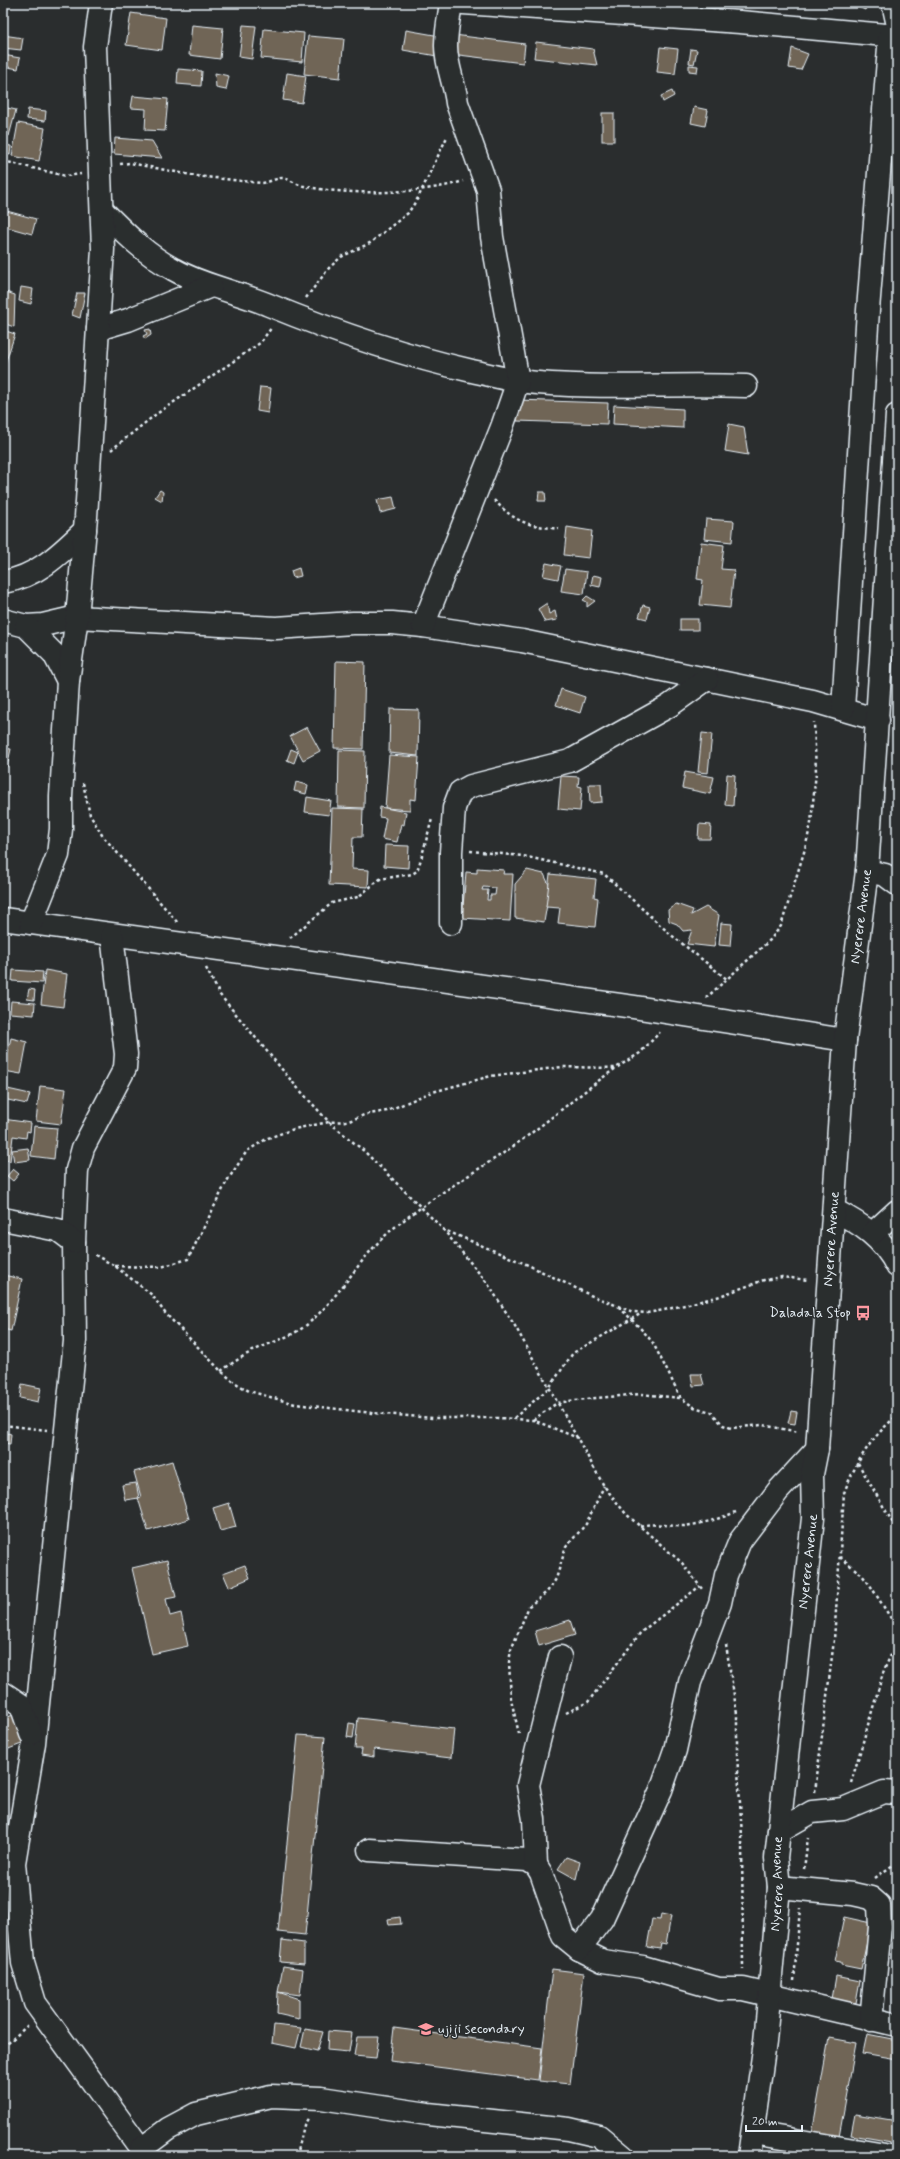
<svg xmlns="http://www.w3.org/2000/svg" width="900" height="2159" font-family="Mynerve,sans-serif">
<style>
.building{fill:#706557;stroke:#e8f1f8;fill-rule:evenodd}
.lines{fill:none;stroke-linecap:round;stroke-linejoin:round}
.minor-casing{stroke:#e8f1f8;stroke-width:25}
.major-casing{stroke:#e8f1f8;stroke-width:25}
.path{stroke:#e8f1f8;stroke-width:2.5;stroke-dasharray:3 3;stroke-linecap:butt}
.minor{stroke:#2a2d2e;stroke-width:22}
.major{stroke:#2a2d2e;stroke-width:22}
.labels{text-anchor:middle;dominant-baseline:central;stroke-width:3;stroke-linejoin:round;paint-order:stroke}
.street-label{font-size:14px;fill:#e8f1f8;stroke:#2a2d2e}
.poi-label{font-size:14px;fill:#e8f1f8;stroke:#2a2d2e;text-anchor:end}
</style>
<rect width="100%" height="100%" fill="#2a2d2e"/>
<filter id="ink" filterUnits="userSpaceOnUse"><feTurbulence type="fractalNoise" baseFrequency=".025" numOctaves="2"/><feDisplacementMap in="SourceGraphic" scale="8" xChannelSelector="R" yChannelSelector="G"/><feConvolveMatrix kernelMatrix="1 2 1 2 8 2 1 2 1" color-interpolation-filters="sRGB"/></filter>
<g filter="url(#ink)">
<!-- building -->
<g class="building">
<path d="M850,3H868L865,10Z"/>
<path d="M131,13L166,18L162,50L126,45Z"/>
<path d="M192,25L223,28L220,59L189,55Z"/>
<path d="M243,25L256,26L252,59L239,57Z"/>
<path d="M264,29L304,33L302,62L261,58Z"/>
<path d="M406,30L440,36L437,56L403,50Z"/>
<path d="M3,35L23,38L21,50L3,48Z"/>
<path d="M454,35L525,44L523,63L451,54Z"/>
<path d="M308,36L344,39L340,78L304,74Z"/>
<path d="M536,42L593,49L597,65L534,58Z"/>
<path d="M660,47L678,49L675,74L657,72Z"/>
<path d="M792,48L808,54L801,70L789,68Z"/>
<path d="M691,49L697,50L694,64L689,63Z"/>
<path d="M3,55L20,58L18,69L3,66Z"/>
<path d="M689,65L698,66L697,72L689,71Z"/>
<path d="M178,69L202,71L201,86L177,84Z"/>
<path d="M215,73L229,76L226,90L216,88Z"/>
<path d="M287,73L306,76L302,103L283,100Z"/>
<path d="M672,91L674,96L663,102L661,96Z"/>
<path d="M133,96L168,99L165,131L145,130L146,109L131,108Z"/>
<path d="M3,107L16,110L9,136L3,134Z"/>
<path d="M694,107L708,110L705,126L691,123Z"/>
<path d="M28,109L46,111L45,121L27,119Z"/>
<rect x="602" y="113" width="12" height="28"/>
<path d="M18,123L45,128L39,161L12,156Z"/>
<path d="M3,137L6,138L4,145L11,146L10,155L3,153Z"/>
<path d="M115,138L152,141L162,158L114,154Z"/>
<path d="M3,210L36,219L32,234L3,226Z"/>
<path d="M21,287L33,289L31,304L19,301Z"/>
<path d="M3,291L15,295L14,327L3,323Z"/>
<path d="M77,293H85L80,318L72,315Z"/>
<path d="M150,329L151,335L145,339L143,336L147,334L145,330Z"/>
<path d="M3,330L15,334L3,370Z"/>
<path d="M260,387L271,388L268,413L257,411Z"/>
<path d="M517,400L608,403L607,424L517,421Z"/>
<path d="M614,405L683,409V428L613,424Z"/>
<path d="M729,424L744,427L748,455L725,451Z"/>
<path d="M160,490L163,492L162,501L155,497Z"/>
<path d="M539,492H545L546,501H538Z"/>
<path d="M393,497L396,509L380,513L377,500Z"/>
<path d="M706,519L734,521L732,542L704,539Z"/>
<path d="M567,527L592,531L589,558L564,555Z"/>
<path d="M701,542L724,545L721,569L734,570L730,608L700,605L703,580L697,579Z"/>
<path d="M546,563L561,566L558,579L543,576Z"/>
<path d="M299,568L301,576L293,578L291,571Z"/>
<path d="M565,569L587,572L584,594L561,591Z"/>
<path d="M593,575L602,577L600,587L591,585Z"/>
<path d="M587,596L595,601L587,607V602L583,600Z"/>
<path d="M547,603L549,614L555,611L557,620L545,622L538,609Z"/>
<path d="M643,605L650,607L647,619L639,617Z"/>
<rect x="680" y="619" width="18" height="11"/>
<path d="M336,661L365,662L363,749L334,748Z"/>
<path d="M561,689L585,697L580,713L556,705Z"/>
<path d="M390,709L419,710L418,756L389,753Z"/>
<path d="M307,727L320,751L303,760L290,736Z"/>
<path d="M702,733L712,734L708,773L698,772Z"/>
<path d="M3,748L11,749L7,767H3Z"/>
<path d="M291,749L298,752L294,763L287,760Z"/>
<path d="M339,750L365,751L364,808L338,807Z"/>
<path d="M389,755L419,757L416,800L410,799V810L385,808Z"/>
<path d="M685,772L714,777L710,794L682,788Z"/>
<path d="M727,774L735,775L733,806L725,805Z"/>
<path d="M561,776L579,777L578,786L582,787L580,811L558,809Z"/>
<path d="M296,782L308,785L306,794L294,791Z"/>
<path d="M589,784H601L602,802L590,803Z"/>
<path d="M307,797L331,801L329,815L305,812Z"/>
<path d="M380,807L406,812L404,825L401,824L397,842L382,839L386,818L379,817Z"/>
<path d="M332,808L363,809L362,837H353L352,869L369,870L368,887L329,885Z"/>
<path d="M699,824L711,825L710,839H698Z"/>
<path d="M385,845L409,846L408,868L384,866Z"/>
<path d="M477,868L504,870L503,874H513L510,921L462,918L466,872L477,873ZM483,887L496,888L495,895H490V900H487L488,890H482Z"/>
<path d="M527,870L544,874L550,887L544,922L515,918V884Z"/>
<path d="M550,874L596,879L594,897L598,898L595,927L558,923L560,908L546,907Z"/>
<path d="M676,904L693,910L691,915L706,907L719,915L714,947L687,944L692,930L683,931L677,924L669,921L668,910Z"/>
<path d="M721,923L732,924L730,946L719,945Z"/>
<path d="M13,970L43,972L42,983L12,981Z"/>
<path d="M45,970L67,974L63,1007L41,1004Z"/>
<path d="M29,989L35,990L34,1000L27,999Z"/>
<path d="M11,1001L35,1003L34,1015L10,1013Z"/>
<path d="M3,1016L6,1017L4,1036H3Z"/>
<path d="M11,1038L27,1042L21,1074L4,1071L3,1059H6Z"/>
<path d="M40,1086L66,1089L61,1124L36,1121Z"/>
<path d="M3,1088L30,1094L27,1104L3,1099Z"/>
<path d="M3,1119L31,1123L30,1132L27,1131L26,1138L13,1136L10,1161L3,1159Z"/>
<path d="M34,1126L57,1128L54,1159L31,1156Z"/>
<path d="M28,1148L30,1160L14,1162L12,1150Z"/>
<path d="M13,1169L19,1174L13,1181L7,1176Z"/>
<path d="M3,1275L22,1279L11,1331L3,1329Z"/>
<path d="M691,1374H701L704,1385L693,1386Z"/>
<path d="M22,1384L41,1388L38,1402L20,1398Z"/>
<path d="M791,1411L797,1412L795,1424L788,1423Z"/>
<path d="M3,1432L11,1434L10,1444L3,1443Z"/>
<path d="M172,1461L189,1519L148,1531L138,1498L141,1497L134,1472Z"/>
<path d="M136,1483L139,1498L125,1500L122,1485Z"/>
<path d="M229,1503L236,1527L220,1531L213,1508Z"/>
<path d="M167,1560L176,1597L166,1599L170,1616L181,1613L188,1646L152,1654L132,1568Z"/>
<path d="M245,1565L250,1578L229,1587L223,1573Z"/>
<path d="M570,1620L575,1635L539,1646L535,1631Z"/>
<path d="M13,1715L24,1743L6,1750L3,1741V1719Z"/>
<path d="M358,1718L454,1729L451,1758L374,1749V1757L361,1755L362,1749H355Z"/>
<path d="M349,1723L355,1724L353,1738L347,1737Z"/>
<path d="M298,1735L325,1737L305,1935L278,1932Z"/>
<path d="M566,1857L580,1862L576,1879L558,1869Z"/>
<path d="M661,1914L671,1916L666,1944L661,1943L660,1949L647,1947L652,1919L660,1920Z"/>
<path d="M400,1917L401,1924L389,1925L388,1919Z"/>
<path d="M844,1917L871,1923L861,1969L841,1965V1962L835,1961Z"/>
<path d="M282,1940L304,1943V1964L280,1962Z"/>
<path d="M283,1966L303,1969L300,1995L278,1992Z"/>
<path d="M552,1969L584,1973L570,2084L539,2081Z"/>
<path d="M836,1976L860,1981L856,2003L832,1999Z"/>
<path d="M278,1992L299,1999V2019L277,2014Z"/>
<path d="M274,2025L301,2028L296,2048L272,2043Z"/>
<path d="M394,2028L542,2048L538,2080L390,2061Z"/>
<path d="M305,2029L323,2032L317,2051L301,2047Z"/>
<path d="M328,2031L352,2033L349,2052L327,2050Z"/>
<path d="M867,2034L897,2040V2059L863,2053Z"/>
<path d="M357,2037H379L376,2058L354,2056Z"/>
<path d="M829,2038L856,2043L839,2137L812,2133Z"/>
<path d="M855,2114L897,2121V2143L851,2135Z"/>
</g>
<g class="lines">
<!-- minor casing -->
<g class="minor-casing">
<g id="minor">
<path d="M463,3L740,22L897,36"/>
<path d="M893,3L897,21"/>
<path d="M102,210C124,232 145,254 173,269C203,286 238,292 269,305C335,332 402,355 472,371C487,374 503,379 519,381C593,390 670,383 746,386"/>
<path d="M98,329L128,320L211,286"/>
<path d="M3,582C37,577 61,553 85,530"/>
<path d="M3,620L26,626L43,625L77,617L276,628L353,623H392L423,626L522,641L813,701L878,720"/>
<path d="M26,626L54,654L68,681"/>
<path d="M423,626L502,427L518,381L492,237L488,190L457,103C455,84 446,66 446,46C446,32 449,17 451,3"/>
<path d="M843,709L868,310L890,35"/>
<path d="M867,871L885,875L897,884"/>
<path d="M3,919L634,1007L845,1040"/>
<path d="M31,923L58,855L61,829V796L68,681L77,617L86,517L103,249L95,47L101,3"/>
<path d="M451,923V852L454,808L460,792L471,786L570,761L669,706L707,679"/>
<path d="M112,935L126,1054L125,1068L83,1148L77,1170L74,1242L75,1341L34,1743L14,1863L23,1963L35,2003L141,2149L144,2156"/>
<path d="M834,1210C861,1224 883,1238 897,1266"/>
<path d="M3,1219L58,1230L74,1242"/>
<path d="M873,1233L897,1211"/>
<path d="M3,1693L21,1705L31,1734"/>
<path d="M779,1831L812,1812L843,1809L884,1792L897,1793"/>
<path d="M369,1850L527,1860L536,1865L541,1873L563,1936L579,1949L603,1961L643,1967L719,1989H743L897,2025"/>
<path d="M536,1865L534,1819L528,1785L560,1657"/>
<path d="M779,1887L853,1894L871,1898L879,1905L880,1927L871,2020"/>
<path d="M579,1949L602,1919L661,1790L675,1750L690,1682L720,1603L726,1575L740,1541L778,1491L817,1449"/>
<path d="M753,2133L890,2156"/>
<path d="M141,2149L168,2129L196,2114L271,2096L321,2098L428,2114L569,2129L599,2136L623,2156"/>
</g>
</g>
<!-- major casing -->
<g class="major-casing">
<g id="major">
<path id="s1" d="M749,2156L765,2042L779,1887L776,1858L813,1518L812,1474L817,1449L845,1040L867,871L897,415"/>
</g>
</g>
<!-- path -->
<g class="path">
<path d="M3,161L66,176L81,174"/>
<path d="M120,164L130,163L196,176L261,183C269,183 277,177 284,178C291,180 297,185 304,186C343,196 426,194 463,181"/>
<path d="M306,298L329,268L341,257L370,243L408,213L418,198L447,137"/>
<path d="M111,450L155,415L260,343L272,327"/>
<path d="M494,500C517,524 528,525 559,529"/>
<path d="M83,783L90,815L102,835L178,923"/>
<path d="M470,851L523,856L604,874L670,934L728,980"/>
<path d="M290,938L332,903L358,897L380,879L412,874L417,871L421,859L432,819"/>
<path d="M206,968L220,995L295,1085L329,1122L364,1151L442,1228L488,1284L515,1326L604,1486L626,1514L682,1563L702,1589"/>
<path d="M706,998L770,940L781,926L805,849L811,823L816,772L814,722"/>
<path d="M442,1229L528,1265L590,1295L633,1312L647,1313L664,1310L717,1297L764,1280L782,1277L808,1280"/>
<path d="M95,1255L115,1266L152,1295L165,1313L221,1371L234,1382L249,1391L295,1404L372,1413L433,1418H498L533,1420L578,1438"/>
<path d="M115,1266L161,1267L188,1259L227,1181L247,1151L268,1138L294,1129L329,1122L349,1121L364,1115L387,1111L429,1093L491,1076L562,1067L616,1068L640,1053L660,1032"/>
<path d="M619,1307L644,1332L653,1343L681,1398L694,1407L711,1412L723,1425L731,1428L762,1425L799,1432"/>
<path d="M221,1371C232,1363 243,1356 255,1350C272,1342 288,1338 304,1327C340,1299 359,1256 395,1227C430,1199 468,1176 505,1152C543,1126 578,1095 616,1068"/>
<path d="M514,1418L549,1388L573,1353L642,1313"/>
<path d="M533,1420L557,1403L575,1400L641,1394L680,1398"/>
<path d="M3,1425L47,1430"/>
<path d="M858,1463L897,1530"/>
<path d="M640,1526C656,1522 669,1527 684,1526C702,1524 719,1519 736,1512"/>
<path d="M840,1557L861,1574L870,1585L897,1628"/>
<path d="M726,1645L737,1714V1754L742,1836L743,1969"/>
<path d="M566,1713L588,1702L641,1632L700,1586"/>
<path d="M519,1734L511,1699L509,1662L511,1650L529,1606L547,1592L556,1579L566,1547L586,1524L604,1486"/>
<path d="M851,1783L884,1670L897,1642"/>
<path d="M815,1792L834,1640L844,1493C855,1463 872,1436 897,1416"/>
<path d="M804,1869L808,1838"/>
<path d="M875,1878L897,1862"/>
<path d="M794,1981L800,1908"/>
<path d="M3,2054L6,2045L28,2025"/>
<path d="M297,2156L304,2125L309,2117"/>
</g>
<!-- minor -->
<use href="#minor" class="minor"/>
<!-- major -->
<use href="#major" class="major"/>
</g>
</g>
<!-- icons -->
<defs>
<g id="bus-bare" transform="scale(1.2)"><path d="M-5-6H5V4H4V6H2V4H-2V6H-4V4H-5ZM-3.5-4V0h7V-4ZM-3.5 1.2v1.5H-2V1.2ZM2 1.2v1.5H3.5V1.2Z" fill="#ff9aa2" stroke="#2a2d2e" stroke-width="2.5" paint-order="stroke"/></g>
<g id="school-bare" transform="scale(1.2)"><path d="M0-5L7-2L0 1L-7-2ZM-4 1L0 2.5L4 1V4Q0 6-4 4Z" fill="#ff9aa2" stroke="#2a2d2e" stroke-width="2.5" paint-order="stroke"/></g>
</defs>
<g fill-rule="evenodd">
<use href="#bus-bare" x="863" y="1313"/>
<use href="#school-bare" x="426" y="2029"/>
</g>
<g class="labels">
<!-- street labels -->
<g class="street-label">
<text stroke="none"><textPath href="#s1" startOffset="1246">Nyerere Avenue</textPath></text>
<text stroke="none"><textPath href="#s1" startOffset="922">Nyerere Avenue</textPath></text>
<text stroke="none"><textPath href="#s1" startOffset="598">Nyerere Avenue</textPath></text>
<text stroke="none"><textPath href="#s1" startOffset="274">Nyerere Avenue</textPath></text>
</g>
<!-- poi labels -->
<g class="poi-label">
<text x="851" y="1313">Daladala Stop</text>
<text x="438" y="2029" text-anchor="start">ujiji secondary</text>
</g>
</g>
<!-- margin -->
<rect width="900" height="2159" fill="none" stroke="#2a2d2e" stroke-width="16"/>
<rect x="8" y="8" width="884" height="2143" fill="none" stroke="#e8f1f8" stroke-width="1.5" filter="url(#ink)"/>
<!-- scale -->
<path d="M746 2125v6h56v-6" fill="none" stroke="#e8f1f8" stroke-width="2"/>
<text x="752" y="2125" font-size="12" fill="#e8f1f8" stroke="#2a2d2e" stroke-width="3" paint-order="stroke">20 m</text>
</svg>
